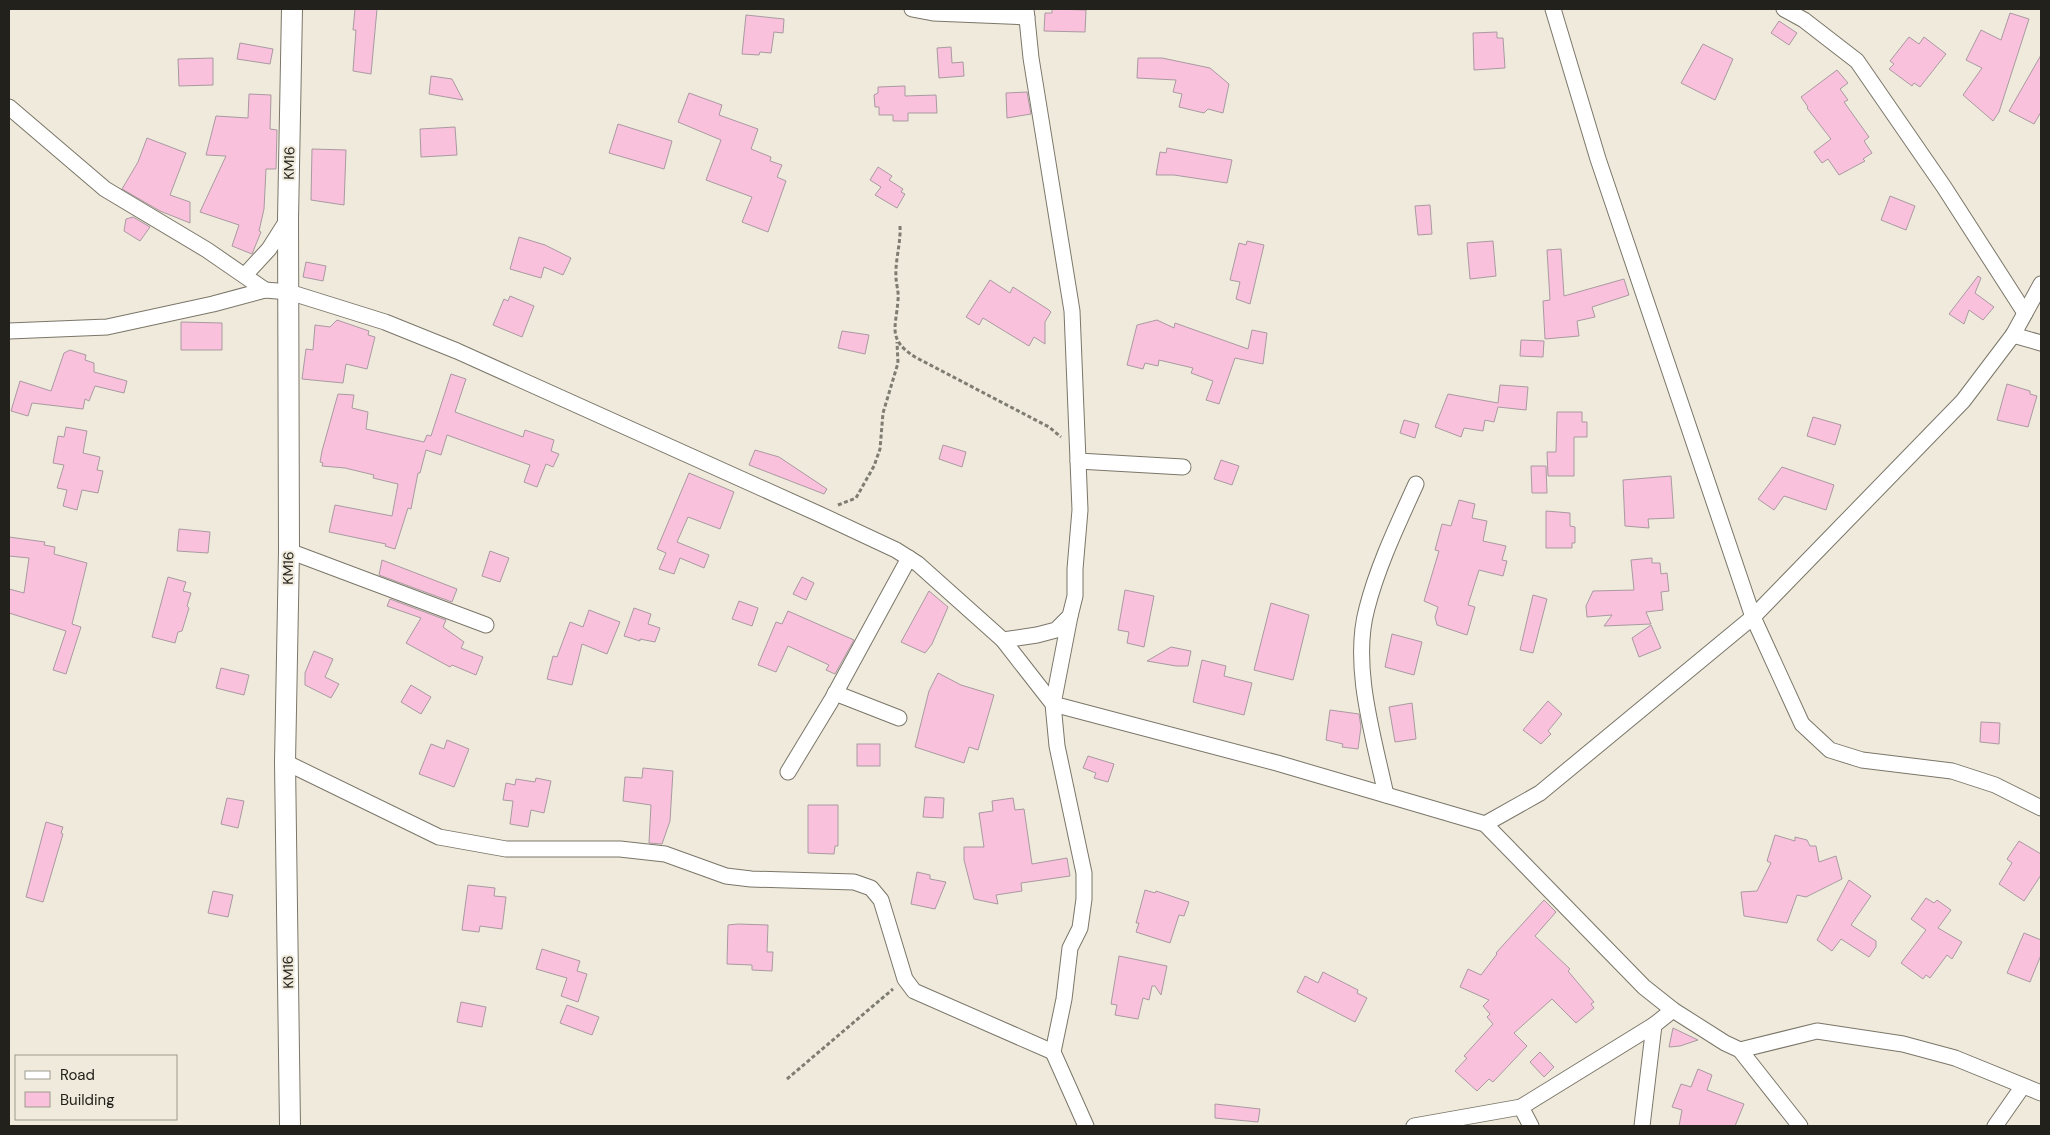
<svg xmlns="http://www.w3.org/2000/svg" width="2050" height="1135" font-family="'DM Sans',sans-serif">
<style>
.building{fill:#fac1dc;stroke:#a99aa1}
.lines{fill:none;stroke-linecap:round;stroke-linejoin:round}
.street-casing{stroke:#7a7669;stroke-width:17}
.secondary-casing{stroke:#7a7669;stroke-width:22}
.path{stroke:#7f7c72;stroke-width:3;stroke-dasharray:4 2.5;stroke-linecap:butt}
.street{stroke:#fff;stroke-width:15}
.secondary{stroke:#fff;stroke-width:20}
.labels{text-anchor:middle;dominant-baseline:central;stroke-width:4;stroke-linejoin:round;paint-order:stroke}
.street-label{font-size:14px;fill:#23211b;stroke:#efeadb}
</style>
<rect width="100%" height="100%" fill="#efeadb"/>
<!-- building -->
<g class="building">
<path d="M355,9H377L371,74L353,71L356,30H353Z"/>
<path d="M1052,9L1086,10L1085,32L1044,31L1045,13H1052Z"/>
<path d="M2010,13L2029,19L1999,112L1993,121L1963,95L1982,68L1966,60L1981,30L2001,40Z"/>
<path d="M746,15L784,19L783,33L774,32L771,53L760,52L759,55L742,54Z"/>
<path d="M1779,21L1797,33L1789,45L1771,33Z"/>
<path d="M1497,32V38H1503L1505,68L1474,70L1473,33Z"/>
<path d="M1909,37L1919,44L1924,37L1946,54L1920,87L1914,83L1912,86L1889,69L1894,64L1890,61Z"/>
<path d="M240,43L273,49L270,64L237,59Z"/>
<path d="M1703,44L1733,59L1715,100L1681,83Z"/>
<path d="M951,47L952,63L963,62L964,76L939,78L937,48Z"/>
<path d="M2041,55V112L2034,124L2009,111Z"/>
<path d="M213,58V85L179,86L178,59Z"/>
<path d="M1138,58H1162L1210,68L1229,84L1223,113L1208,109L1204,113L1179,107L1182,94L1173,92L1176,80L1137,78Z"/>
<path d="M1837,70L1848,83L1840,89L1848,100L1844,102L1869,137L1864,141L1872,153L1863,159L1865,161L1839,175L1828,159L1822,163L1814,152L1831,139L1807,108L1808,107L1801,97Z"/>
<path d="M431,76L452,79L463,100L429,94Z"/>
<path d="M905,86V96L936,95L937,113H908V121H893V115H879V107H875L874,95L878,93V87Z"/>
<path d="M1027,92L1031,114L1007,118L1006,93Z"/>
<path d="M689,93L722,105L719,115L758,129L751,149L771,157L770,161L782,165L777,177L786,181L768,232L742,222L752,197L706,180L721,140L678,122Z"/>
<path d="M249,94L271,95L270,129L277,130L276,169H266L264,209L259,231L261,232L252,254L232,246L239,225L200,212L226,156L206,155L216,116L248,118Z"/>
<path d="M618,124L672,141L664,169L609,153Z"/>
<path d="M455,127L457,155L421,157L420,129Z"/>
<path d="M147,138L186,153L170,195L190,202V223L160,211L122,189L138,162Z"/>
<path d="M1167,148L1232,160L1227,183L1174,175H1156L1160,152L1166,153Z"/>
<path d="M312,149L346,150L344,205L311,200Z"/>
<path d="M878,167L892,176L889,180L903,189L901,192L905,194L897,208L875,195L881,187L870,180Z"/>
<path d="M1890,196L1915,206L1906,230L1881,220Z"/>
<path d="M1430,205L1432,234L1418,235L1415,206Z"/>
<path d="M133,217L150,227L140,241L124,231L126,219Z"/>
<path d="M519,237L545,245L571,258L563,275L544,267L541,278L510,269Z"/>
<path d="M1247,241L1264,245L1250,304L1236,299L1240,282L1230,280L1239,243L1246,245Z"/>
<path d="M1493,241L1496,276L1470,279L1467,243Z"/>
<path d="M1561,249L1564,296L1624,279L1629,295L1592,307L1595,317L1577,321L1579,336L1545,339L1543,301L1550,300L1547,250Z"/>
<path d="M306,262L326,266L323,281L303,277Z"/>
<path d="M1978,276L1981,278L1975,293L1994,307L1983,320L1969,310L1964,324L1949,314Z"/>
<path d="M990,280L1010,293L1013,287L1049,310L1051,312L1045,322V344L1034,337L1029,346L983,318L979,325L966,317Z"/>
<path d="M510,296L534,306L522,337L493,325L504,299L508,301Z"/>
<path d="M337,320L369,331L368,335L375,337L367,369L346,364L343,383L302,379L306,349L313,350L315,325L330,327Z"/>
<path d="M1157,320L1174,328L1175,323L1248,349L1252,330L1267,333L1263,364L1235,358L1219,404L1206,400L1213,381L1191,373L1193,368L1159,360L1158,366L1145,363L1143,369L1127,365L1137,325Z"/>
<path d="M181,322L222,323V350H181Z"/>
<path d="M842,331L869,335L865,354L838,348Z"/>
<path d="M1521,340L1544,341L1543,357L1520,356Z"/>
<path d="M70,350L86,355L85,360L94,363V372L127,381L124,393L95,386L89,401L85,399L83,409L32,403L28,416L11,411L20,381L51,391L64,353Z"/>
<path d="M451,374L466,379L455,412L523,437L525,430L554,440L551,451L559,454L553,467L546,464L537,487L524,482L530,465L447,435L441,455L426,450L420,473H418L411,509L408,508L395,549L385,546L386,544L329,532L335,505L392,516L398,484L373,478L374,475L345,468L322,466L323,463L320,462L322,451L338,394L354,395L352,408L368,412L366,429L424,442L427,435L431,436Z"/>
<path d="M2007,384L2030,391V394L2037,396L2028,427L1997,420Z"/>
<path d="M1500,385L1528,387L1526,410L1498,407L1494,422L1485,420L1483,431L1464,428L1461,437L1435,427L1448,394L1498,403Z"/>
<path d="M1557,412H1582V422H1587V437H1574V476H1548L1547,452H1556Z"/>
<path d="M1813,417L1841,425L1835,445L1807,436Z"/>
<path d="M1404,420L1419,424L1415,438L1400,433Z"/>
<path d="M66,427L87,431L83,453L100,457L97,470L103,471L98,493L82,490L77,510L63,506L67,490L57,488L64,465L53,463L58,436L64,437Z"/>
<path d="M943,445L966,452L962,467L939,459Z"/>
<path d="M755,450L779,457L827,489L824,494L749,465Z"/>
<path d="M1221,460L1239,466L1232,485L1214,479Z"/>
<path d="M1531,466H1546L1547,493H1532Z"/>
<path d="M1782,467L1834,485L1826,510L1784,496L1774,510L1758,499Z"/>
<path d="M689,473L734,492L720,529L688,517L677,542L709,555L704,568L680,558L674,574L659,569L666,553L657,549Z"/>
<path d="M1671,476L1674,518L1648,519L1649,528L1625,526L1623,480Z"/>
<path d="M1459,500L1475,504L1472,518L1487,521L1483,541L1506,546L1502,560L1507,561L1503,576L1479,570L1468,605L1475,607L1467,635L1437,625L1435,617L1438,607L1424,601L1439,551L1435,550L1442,524L1451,526Z"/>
<path d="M1546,511L1570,513V526L1575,527V543H1572V548H1546Z"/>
<path d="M179,529L210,532L208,553L177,551Z"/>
<path d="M9,537L45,542L44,545L55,547L54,554L87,563L72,624L81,627L66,674L53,670L66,631L9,613V589L24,593L29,558L9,556Z"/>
<path d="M490,551L509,558L500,582L482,576Z"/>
<path d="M1652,558V563H1660L1661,574L1667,573L1669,591L1661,592L1663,610L1646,612L1651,624L1604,626L1612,615L1587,617L1586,606L1593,591L1634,590L1631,560Z"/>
<path d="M382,560L457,589L452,602L379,575Z"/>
<path d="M168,577L186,582L183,591L191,593L187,606L189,608L182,631L178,632L175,643L152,637Z"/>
<path d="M802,577L814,583L806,600L793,594Z"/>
<path d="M1125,590L1154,596L1144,647L1127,643L1129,632L1118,630Z"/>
<path d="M929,591L948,607L932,644L925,653L901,642Z"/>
<path d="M1533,595L1547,599L1533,653L1520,650Z"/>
<path d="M390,599L446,620L443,627L464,642L461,648L483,657L476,675L452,665L450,667L406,643L421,618L387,606Z"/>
<path d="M739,601L758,608L752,626L732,619Z"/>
<path d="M1271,603L1309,615L1293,680L1254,670Z"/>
<path d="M634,608L651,614L648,624L660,628L655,642L640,639V641L624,636Z"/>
<path d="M589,610L620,622L607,654L582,644L572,685L547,679L553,656L557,657L570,622L583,627Z"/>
<path d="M788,611L854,640L835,674L826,670L829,665L788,646L776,672L758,665L776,622L782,624Z"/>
<path d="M1651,625L1661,648L1639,657L1632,638Z"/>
<path d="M1392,634L1422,642L1414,675L1385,667Z"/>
<path d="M1171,647L1191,651L1188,666H1176L1147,661Z"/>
<path d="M314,651L333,659L325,677L339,684L331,698L305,685V673Z"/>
<path d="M1202,660L1226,666L1224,676L1252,683L1244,715L1193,702Z"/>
<path d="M221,668L249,675L244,695L216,688Z"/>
<path d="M938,673L961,685L994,695L978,750L969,747L964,763L915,747L929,691Z"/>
<path d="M411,685L431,697L421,714L401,702Z"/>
<path d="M1548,701L1562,714L1548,731L1551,734L1541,744L1523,730Z"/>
<path d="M1412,703L1416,739L1395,742L1389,707Z"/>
<path d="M1330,710L1359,714L1361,727L1358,749L1342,747L1343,744L1326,740Z"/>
<path d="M1981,722L2000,723L1999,744L1980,742Z"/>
<path d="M447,740L469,749L454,787L419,774L431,744L444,749Z"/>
<rect x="857" y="744" width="23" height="22"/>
<path d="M1088,756L1114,764L1108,782L1094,778L1096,773L1083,768Z"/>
<path d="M643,768L673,771L670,821L662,844L649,843L651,805L623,801L625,777L642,778Z"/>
<path d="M536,778L551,781L544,813L531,810L528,827L510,824L513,801L503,800L506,783L515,785L516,779L535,782Z"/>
<path d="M925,797L944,798L943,818L923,817Z"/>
<path d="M227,798L244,801L238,828L221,824Z"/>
<path d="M1013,798L1015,810L1024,809L1032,864L1067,858L1070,876L1021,883L1022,891L996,895L998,904L974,899L964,860V847H984L979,813L993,811L992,801Z"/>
<path d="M808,805H838V846H835L834,854L808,853Z"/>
<path d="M46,822L63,827L61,833L63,834L43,902L26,897Z"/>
<path d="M1775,835L1795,841V837L1807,840L1810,846H1816L1819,862L1836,856L1842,879L1806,897L1797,895L1787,923L1744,916L1741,892L1757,891L1771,863L1767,861Z"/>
<path d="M2019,841L2041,854V875L2024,901L1999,884L2012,863L2007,859Z"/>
<path d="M917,872L930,875V879L946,882L935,909L911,904Z"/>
<path d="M1849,880L1871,896L1851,925L1876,941V947L1869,957L1841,939L1832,951L1817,940Z"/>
<path d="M468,885L495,888L494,896L506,897L502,929L480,926L479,932L462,930Z"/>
<path d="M1145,890L1155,893L1156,891L1189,902L1184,916L1179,915L1170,943L1136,932L1139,923H1136Z"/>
<path d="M213,891L233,895L228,917L208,913Z"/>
<path d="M1926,898L1934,903L1937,900L1951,910L1938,928L1962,942L1952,959L1947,955L1930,978L1926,975L1923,979L1901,963L1926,930L1911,919Z"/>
<path d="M1544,900L1556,912L1535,936L1570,969L1568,971L1594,1002L1591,1004L1594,1008L1576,1023L1552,999L1514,1033L1527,1046L1493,1082L1489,1079L1477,1091L1455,1071L1467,1058L1464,1056L1493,1024L1487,1017L1490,1014L1483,1006L1489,1000L1460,987L1468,969L1481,975L1497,954L1496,953Z"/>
<path d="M738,924L768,925L767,952H773L772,971L752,970V965L727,964L728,925Z"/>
<path d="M2024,933L2041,940V955L2030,982L2007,973Z"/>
<path d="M542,949L580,961L577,971L587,974L578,1002L561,996L567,978L536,969Z"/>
<path d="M1119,956L1167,966L1161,995L1155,986H1152L1149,1000L1143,998L1138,1019L1115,1015L1117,1005L1111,1004Z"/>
<path d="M1323,972L1358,990L1357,993L1367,998L1355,1022L1297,992L1305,976L1318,983Z"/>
<path d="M461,1002L486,1007L482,1027L457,1022Z"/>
<path d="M567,1005L599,1017L592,1035L560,1023Z"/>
<path d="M1673,1028L1698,1040L1680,1046L1669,1047Z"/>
<path d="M1540,1052L1554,1067L1544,1077L1530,1062Z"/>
<path d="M1698,1069L1712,1075L1707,1090L1744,1104L1735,1126H1679L1682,1110L1672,1107L1681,1084L1691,1087Z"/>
<path d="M1215,1104L1260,1109L1258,1122L1215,1118Z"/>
</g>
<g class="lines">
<!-- street casing -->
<g class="street-casing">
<g id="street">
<path d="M912,9L933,13L1027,17"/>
<path d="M1553,9L1598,159L1753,617L1802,724L1830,750L1862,760L1952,771L1995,785L2041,808"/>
<path d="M1784,9L1804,20L1857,61L1944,187L2025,313"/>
<path d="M9,107L105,189L207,250L265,290"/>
<path d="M245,275L269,249L288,219"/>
<path d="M9,331L107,327L213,304L265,290L289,292L385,322L457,351L819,514L896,550L918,564L1003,640L1053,704L1057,746L1084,873V899L1080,928L1070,948L1064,999L1053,1052L1086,1126"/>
<path d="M2013,335L2041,343"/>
<path d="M1078,461L1183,467"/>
<path d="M289,551L486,625"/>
<path d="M1070,616L1053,704L1277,763L1485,824L1644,987L1673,1010L1725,1043L1740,1050L1800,1126"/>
<path d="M1003,640L1037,635L1056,630L1070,616L1075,596V569L1080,510L1072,311L1031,58L1026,9"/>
<path d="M835,693L899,718"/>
<path d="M285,762L439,837L506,849H620L665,854L726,876L751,879L854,882L871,888L881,900L905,979L914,991L1053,1052"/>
<path d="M788,772L831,701L909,558"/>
<path d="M1386,795C1374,738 1351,666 1367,608C1378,565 1398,524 1416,484"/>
<path d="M1485,824L1540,793L1753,617L1963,401L2013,335L2041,284"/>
<path d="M1740,1050L1817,1031L1903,1044L1955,1058L2041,1093"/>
<path d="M1521,1107L1531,1126"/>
<path d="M1414,1126L1521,1107L1654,1025L1673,1010"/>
<path d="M1642,1126L1654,1025"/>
<path d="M1995,1126L2023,1086"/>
</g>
</g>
<!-- secondary casing -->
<g class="secondary-casing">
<path id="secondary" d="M290,1126L285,762L289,551L288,219L292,9"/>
</g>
<!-- path -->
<g class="path">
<path d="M900,226C901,243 895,260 896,277C896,284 899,292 898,300C896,328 887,339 915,357L1049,427L1061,437"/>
<path d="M838,505L856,498L874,466L880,449L883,413L898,363L897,342"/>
<path d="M787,1079L893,989"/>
</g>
<!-- street -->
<use href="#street" class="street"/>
<!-- secondary -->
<use href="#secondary" class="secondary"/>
</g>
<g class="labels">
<!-- street labels -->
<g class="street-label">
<text transform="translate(289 163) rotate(-89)">KM16</text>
<text transform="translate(288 568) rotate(-89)">KM16</text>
<text transform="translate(288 972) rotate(-91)">KM16</text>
</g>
</g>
<!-- border -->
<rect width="2050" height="1135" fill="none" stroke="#23211b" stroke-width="20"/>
<!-- legend -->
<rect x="15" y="1055" width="162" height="65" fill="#efeadb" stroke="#9d9a8e"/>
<rect x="25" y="1071" width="25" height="8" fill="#ffffff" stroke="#9d9a8e"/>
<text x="60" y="1080" font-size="15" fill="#23211b">Road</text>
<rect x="25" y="1092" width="25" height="15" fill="#fac1dc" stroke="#9d9a8e"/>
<text x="60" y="1105" font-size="15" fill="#23211b">Building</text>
</svg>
